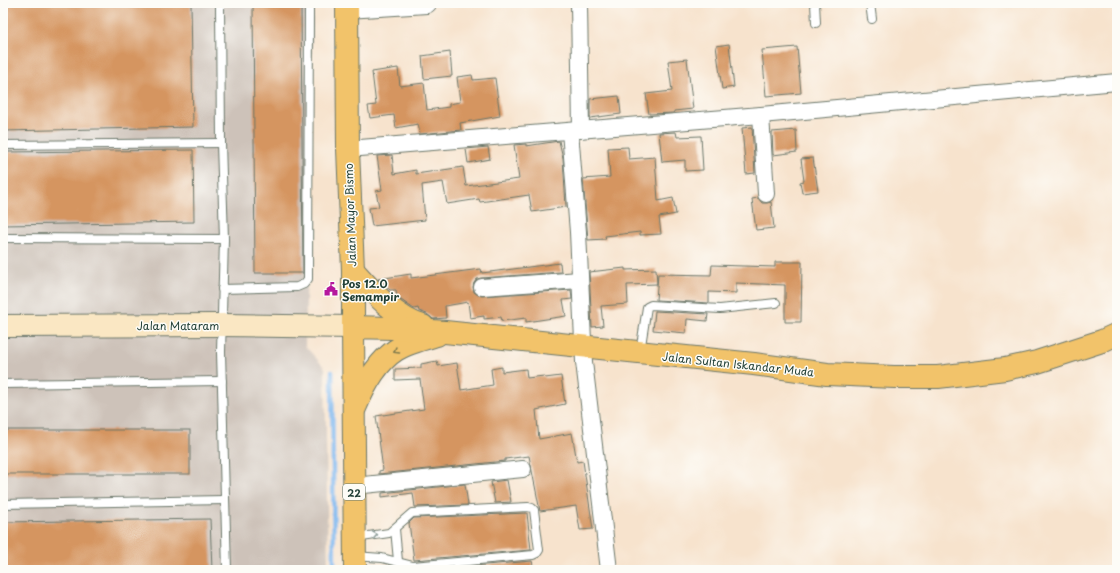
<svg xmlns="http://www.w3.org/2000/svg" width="1120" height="573" font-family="'Playpen Sans',sans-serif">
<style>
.industrial{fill:#cdc2b9}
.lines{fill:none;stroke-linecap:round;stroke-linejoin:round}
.stream{stroke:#7eb7ef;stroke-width:4.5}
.building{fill:#d59561}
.lane-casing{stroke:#6b776a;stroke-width:10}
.street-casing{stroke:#6b776a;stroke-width:18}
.secondary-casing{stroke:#6b776a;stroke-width:24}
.primary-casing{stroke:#6b776a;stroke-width:24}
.highway-casing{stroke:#6b776a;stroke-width:24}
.lane{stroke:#fff;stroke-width:8}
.street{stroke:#fff;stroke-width:16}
.secondary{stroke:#fae7c3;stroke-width:22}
.primary{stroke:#f2c36a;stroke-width:22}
.highway{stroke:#f2c36a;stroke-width:22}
.oneway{stroke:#7e794c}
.oneway2{stroke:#8f9e9a}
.labels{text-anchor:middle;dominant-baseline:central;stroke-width:3;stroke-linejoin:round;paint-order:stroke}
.shield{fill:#fdfcf7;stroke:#62766e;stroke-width:1}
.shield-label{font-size:10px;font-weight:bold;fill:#1f3d34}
.street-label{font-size:11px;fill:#1f3d34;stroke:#fdfcf7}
.poi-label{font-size:11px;font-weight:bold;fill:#1f3d34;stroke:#fdfcf7;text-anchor:start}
</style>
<rect width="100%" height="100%" fill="#fdfcf7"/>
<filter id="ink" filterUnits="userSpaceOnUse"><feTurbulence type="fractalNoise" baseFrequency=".025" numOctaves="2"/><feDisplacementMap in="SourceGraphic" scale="8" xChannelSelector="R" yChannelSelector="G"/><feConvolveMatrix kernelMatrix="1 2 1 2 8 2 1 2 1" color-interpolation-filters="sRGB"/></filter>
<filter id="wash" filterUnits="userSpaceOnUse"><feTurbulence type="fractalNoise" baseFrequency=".012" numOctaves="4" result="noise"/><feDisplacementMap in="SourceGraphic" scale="16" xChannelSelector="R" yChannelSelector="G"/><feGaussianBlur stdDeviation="0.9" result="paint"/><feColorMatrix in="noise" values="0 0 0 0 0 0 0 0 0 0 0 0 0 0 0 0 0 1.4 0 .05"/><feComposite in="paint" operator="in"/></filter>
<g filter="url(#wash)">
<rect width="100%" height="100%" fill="#f7e3cd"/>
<!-- industrial -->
<path class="industrial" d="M3,3H313L305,346L325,368L328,570H3Z"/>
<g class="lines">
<!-- stream -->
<path class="stream" d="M332,372L334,570"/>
</g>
<g id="blocks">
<!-- building -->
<g class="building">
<path d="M3,3H191L193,127L3,131Z"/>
<path d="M253,3H301L303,273H255Z"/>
<path d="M729,44L734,87L722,89L716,46Z"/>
<path d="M797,47L801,93L766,96L762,50Z"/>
<path d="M450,52L452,76L424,79L422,56Z"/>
<path d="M687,59L693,109L674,111V113L649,114L646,94L672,91L668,61Z"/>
<path d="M398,68L400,86L424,83L427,110L449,107V104L460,102L457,77L472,75L473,80L495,78L500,116L460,123L461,130L420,134L418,124L396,128L394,115L370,118L368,106L376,105L372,72Z"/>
<path d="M619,96L621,114L590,118V99Z"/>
<path d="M752,127L755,173L746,174L742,128Z"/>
<path d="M796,130L797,152L773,155L772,132Z"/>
<path d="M676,132L677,137L701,136L703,170L685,171V160L662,162L659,133Z"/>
<path d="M559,141L563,158L566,207L532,212L529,195L480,202L479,199L447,204L443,182L422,185L425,220L372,226L369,208L379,207L376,191L382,190L377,156L392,155L394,174L416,170V174L463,167L466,186L519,179L514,145L526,144V146Z"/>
<path d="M488,147L490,159L468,163L466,149Z"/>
<path d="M628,147L629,159L655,157L658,201L673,198L676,214L659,217L661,234L640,235V232L605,236L606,239L588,240L583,179L610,177L608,148Z"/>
<path d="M193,150L194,222L3,225V152Z"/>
<path d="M813,158L818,191L802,193L800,182L804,181L801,159Z"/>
<path d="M758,198L762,203H767L771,202L774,228L756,230L752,199Z"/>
<path d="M775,262H802L801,322H785V285L736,283V293L709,292V303L656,300L658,274L711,275L712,265L775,267Z"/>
<path d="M560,263L561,272L481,278L477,279L474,283L473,287L474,292L478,295L482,296L571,290L572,299L563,300L566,316L526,322V318L502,321L501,317L484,319V316L470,318L468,302L445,306L446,318L433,319L427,314L419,311L418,308L414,309L401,300L397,297L396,290H390L378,279L411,274V278L481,269L482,273Z"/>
<path d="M625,268V270L656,269L657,284L627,285L628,304L601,306L603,326L592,327L589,272Z"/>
<path d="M655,311L708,314L707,321L687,319L686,333L653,330Z"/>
<path d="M437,361L438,366L457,363L461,390L493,385L491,369L502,367V372L526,369L527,378L544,376L545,378L561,376L565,404L536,410L539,439L572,433L577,462L583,461L593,529L580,530L576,506L540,511L529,456L505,459V461L379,474V471L383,470L376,416L424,409L420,379L395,380V369L421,368V364Z"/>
<rect x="3" y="430" width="187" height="44"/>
<path d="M507,480L511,502L495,503L491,482Z"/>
<path d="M465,484L468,505L415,507L413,493L382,497V493Z"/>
<path d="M527,513L531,550L414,560L409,523L414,518Z"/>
<path d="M210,519L212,570H3V522Z"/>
<path d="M532,561L534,570H451V568Z"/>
</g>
</g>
</g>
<g filter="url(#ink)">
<use href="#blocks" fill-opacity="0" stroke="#6b776a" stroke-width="1"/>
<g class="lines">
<!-- lane casing -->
<g class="lane-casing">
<g id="lane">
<path d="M220,3L221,143L224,239L221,352L227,570"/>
<path d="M815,3L816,23"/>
<path d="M870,3L872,19"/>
<path d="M3,145L221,143"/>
<path d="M3,238L224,239"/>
<path d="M222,289L297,287L304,284L308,279L309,3"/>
<path d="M640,352L647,307L651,305L720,309L776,303"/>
<path d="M3,384L222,381"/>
<path d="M3,504L225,500"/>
<path d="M395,529L398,561"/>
<path d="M355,538L389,533L412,513L528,507L532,508L534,510L539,550L537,553L533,555L413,566L382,558L355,556"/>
</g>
</g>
<!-- street casing -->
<g class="street-casing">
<g id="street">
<path d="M579,3L581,130"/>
<path d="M347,10L427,5L429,3"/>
<path d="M761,115L766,194"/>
<path d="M570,131L578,232L584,362L609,570"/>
<path d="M348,149L761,115L1117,82"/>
<path d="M482,287L580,280"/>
<path d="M354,486L523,469"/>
</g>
</g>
<!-- secondary casing -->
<g class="secondary-casing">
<path id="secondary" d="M3,326L221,325L353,327"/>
</g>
<!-- primary casing -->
<g class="primary-casing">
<path id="primary" d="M347,3L348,149L353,270V327"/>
</g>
<!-- highway casing -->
<g class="highway-casing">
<g id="highway">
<path d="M353,270C372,291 395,318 423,326"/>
<path d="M355,408C363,389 377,362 396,350C407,343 423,339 437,335"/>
<path d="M355,570L353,327L392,328L445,332L754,364L827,374L894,377H938L1005,369L1037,362L1102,341L1117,334"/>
</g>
</g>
<!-- lane -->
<use href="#lane" class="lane"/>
<!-- street -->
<use href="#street" class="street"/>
<!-- secondary -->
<use href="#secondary" class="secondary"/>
<!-- primary -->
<use href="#primary" class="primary"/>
<!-- highway -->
<use href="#highway" class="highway"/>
</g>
<!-- one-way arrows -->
<defs><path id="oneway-chevron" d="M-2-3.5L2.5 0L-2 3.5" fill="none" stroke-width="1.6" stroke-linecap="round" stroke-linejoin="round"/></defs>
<use class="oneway" href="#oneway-chevron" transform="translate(396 351) rotate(149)"/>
<use class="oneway2" href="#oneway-chevron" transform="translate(375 535) rotate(-8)"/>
</g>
<!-- icons -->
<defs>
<g id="civic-bare" transform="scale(1.08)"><path d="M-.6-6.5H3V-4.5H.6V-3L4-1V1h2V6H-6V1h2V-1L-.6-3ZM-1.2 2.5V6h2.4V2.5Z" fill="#b5179e" stroke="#fdfcf7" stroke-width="2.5" paint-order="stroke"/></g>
</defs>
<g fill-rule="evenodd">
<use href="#civic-bare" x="331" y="289"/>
</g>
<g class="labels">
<!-- shield labels -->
<rect class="shield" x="343" y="484" width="22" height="16" rx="3"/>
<g class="shield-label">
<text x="354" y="492">22</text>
</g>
<!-- street labels -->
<g class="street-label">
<text transform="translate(350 215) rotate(-92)">Jalan Mayor Bismo</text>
<text x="178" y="325">Jalan Mataram</text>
<text transform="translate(738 364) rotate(6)">Jalan Sultan Iskandar Muda</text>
</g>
<!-- poi labels -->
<g class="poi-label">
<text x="342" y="283">Pos 12.0<tspan x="342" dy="13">Semampir</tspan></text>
</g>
</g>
<!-- margin -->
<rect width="1120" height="573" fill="none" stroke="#fdfcf7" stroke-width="16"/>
</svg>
